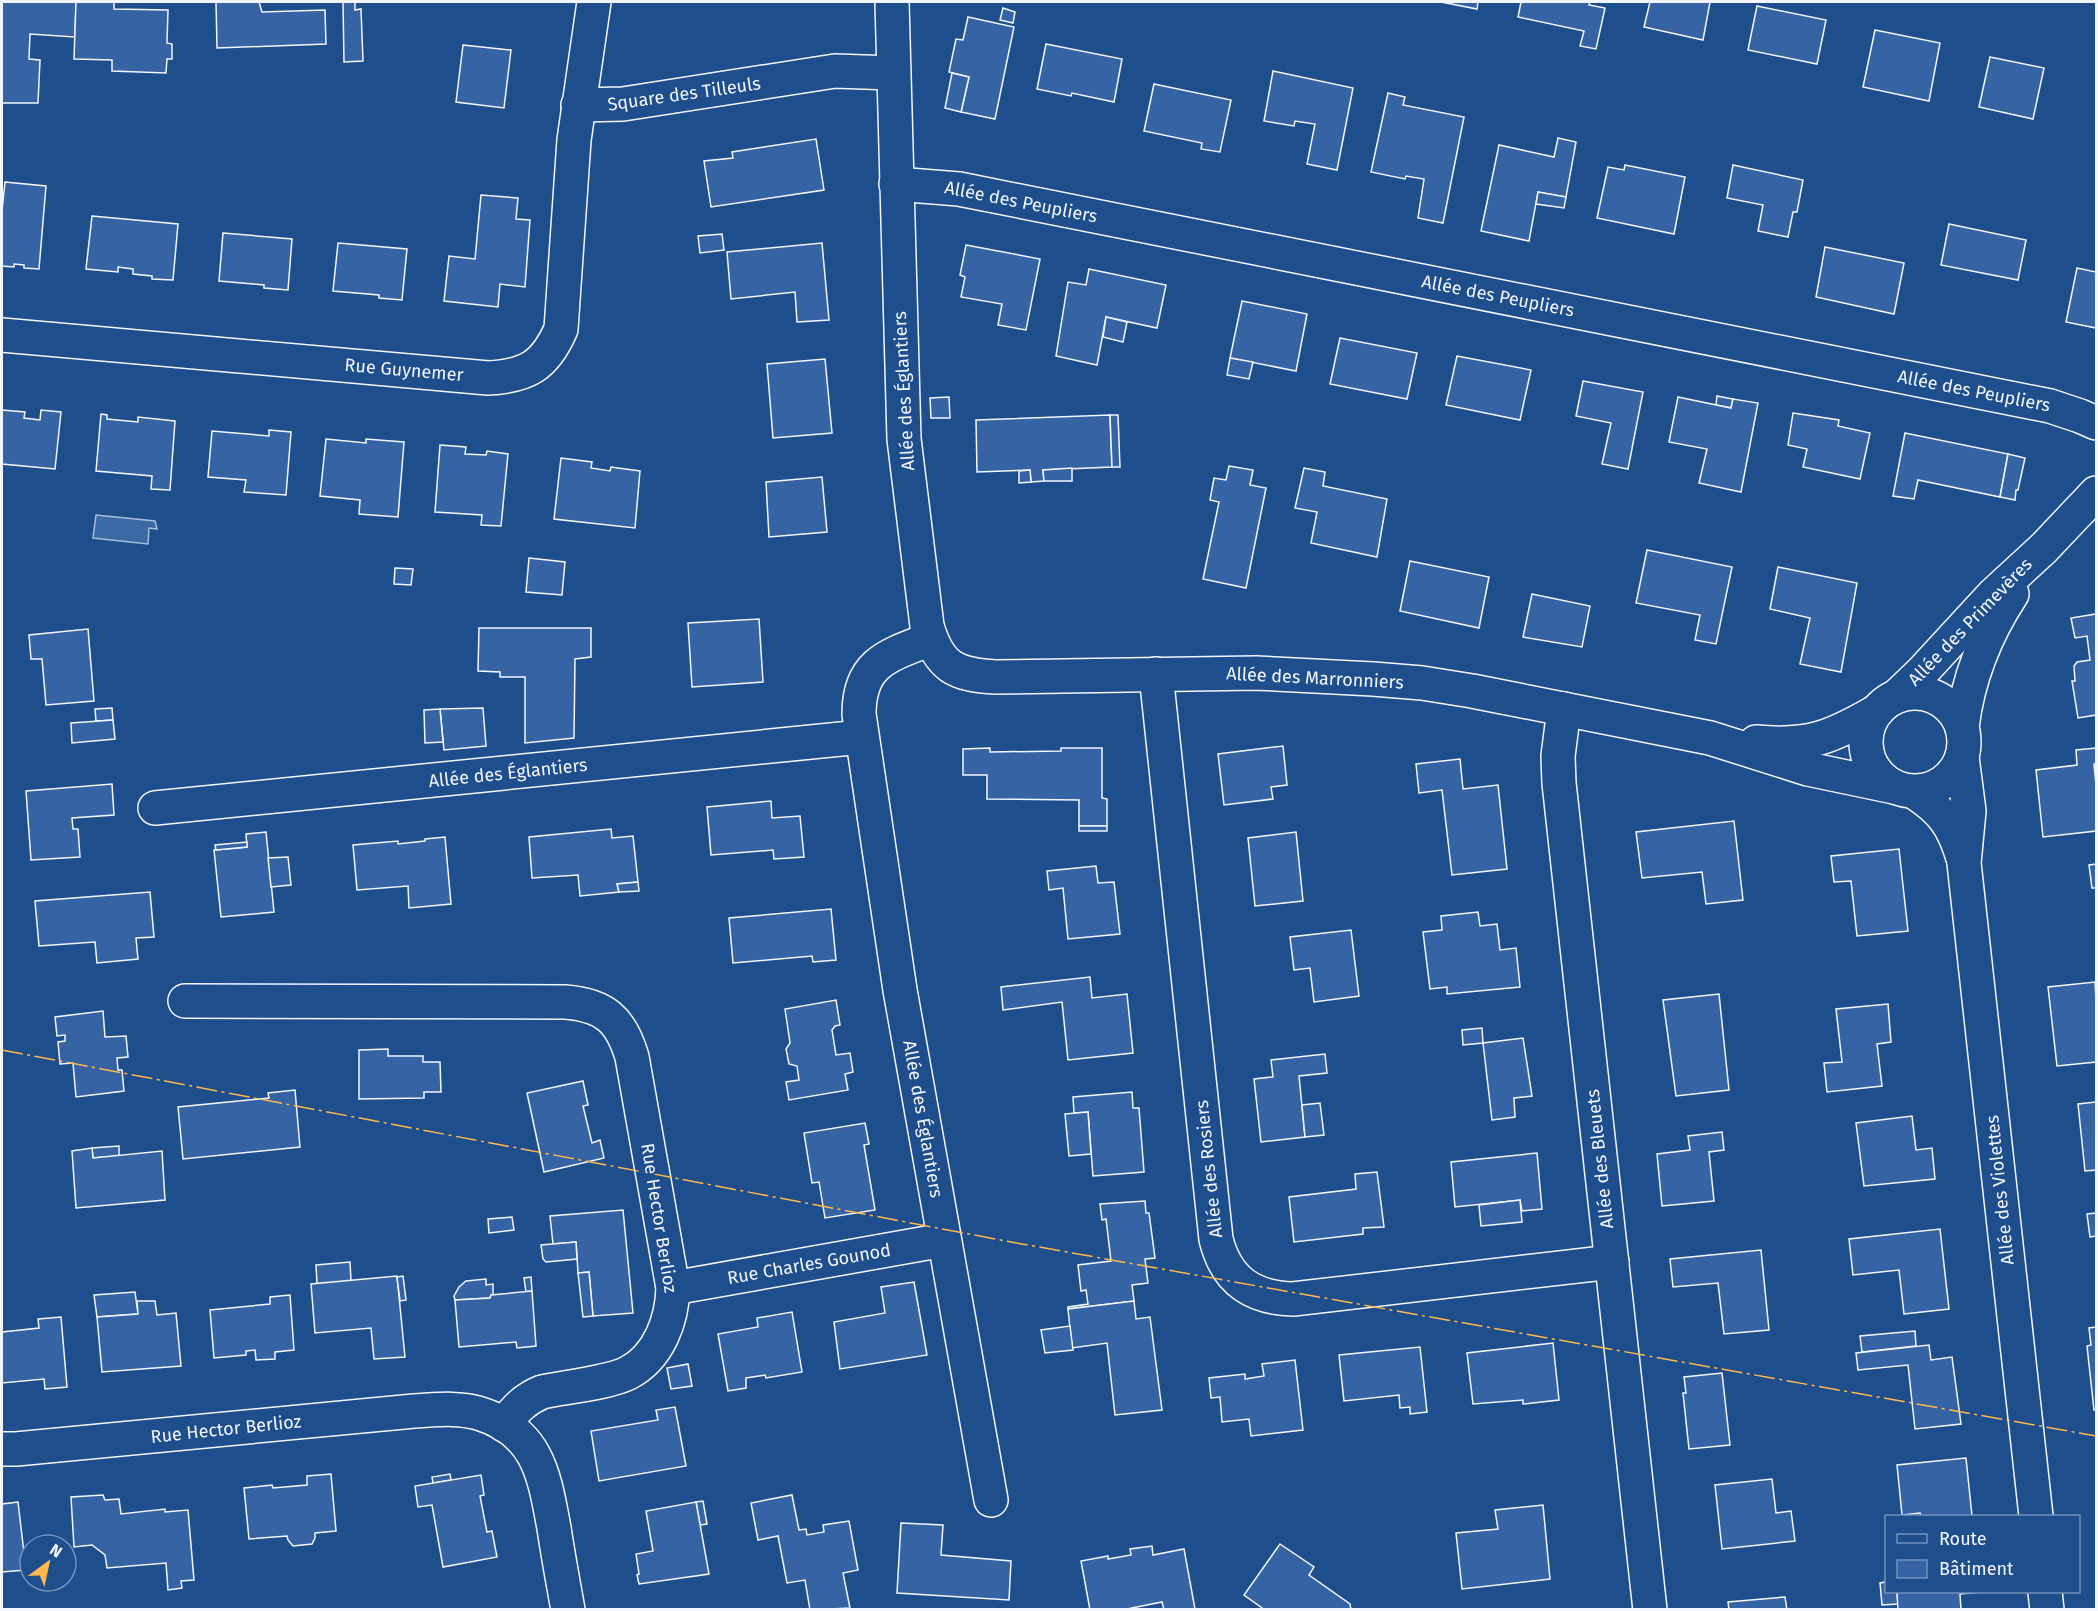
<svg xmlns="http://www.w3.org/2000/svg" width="2098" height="1611" font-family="'Fira Sans',sans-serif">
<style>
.water{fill:#3b69a3;stroke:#a8bbd7;stroke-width:1.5}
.building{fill:#3563a3;stroke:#f2f6ff;stroke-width:1.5}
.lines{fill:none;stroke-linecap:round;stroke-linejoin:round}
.minor-casing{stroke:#f2f6ff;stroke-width:36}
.minor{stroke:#1f4e8c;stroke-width:33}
.power{stroke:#ffb74d;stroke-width:1.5;stroke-dasharray:21 4.5 3 4.5;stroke-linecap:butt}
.labels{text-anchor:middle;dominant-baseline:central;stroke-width:4.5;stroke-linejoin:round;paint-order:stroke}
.street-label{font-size:18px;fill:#f2f6ff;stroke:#1f4e8c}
</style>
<rect width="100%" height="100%" fill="#1f4e8c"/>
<!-- water -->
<path class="water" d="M96,515L155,521L157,529L149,528L148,544L93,538Z"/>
<!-- building -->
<g class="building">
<path d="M2,2H76L75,37L30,34L29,59L40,60L38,103H2Z"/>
<path d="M76,2H114V9L168,10L167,43L172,44V59H167L166,73L112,71V60L74,59Z"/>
<path d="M216,2H259L262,12L325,10L326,44L217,48Z"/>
<path d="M343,2H355V10L361,9L363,61L344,62Z"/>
<path d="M1441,2H1478L1477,9Z"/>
<path d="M1521,2H1590L1589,5L1605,8L1596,49L1580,46L1584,31L1518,17Z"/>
<path d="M1650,2H1710L1703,40L1644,27Z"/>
<path d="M1757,6L1826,20L1817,64L1748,50Z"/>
<path d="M1003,8L1015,12L1013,23L1000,20Z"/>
<path d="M968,17L1014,27L995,119L961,112L969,77L949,72L956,39L963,40Z"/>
<path d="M1875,30L1940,43L1929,101L1863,87Z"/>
<path d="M1046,44L1122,59L1114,102L1072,93L1071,96L1037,89Z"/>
<path d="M463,45L511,50L504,108L456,102Z"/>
<path d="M1990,57L2044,68L2033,119L1979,107Z"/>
<path d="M1273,71L1353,88L1337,170L1307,164L1315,124L1295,121L1294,126L1264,121Z"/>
<path d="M952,73L969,77L961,112L945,108Z"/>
<path d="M1154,84L1231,100L1220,152L1201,149L1202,143L1144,131Z"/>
<path d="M1388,93L1405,97L1403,105L1464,117L1443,223L1418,218L1424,179L1406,176L1405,179L1371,172Z"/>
<path d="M1558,138L1576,142L1566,197L1538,192L1529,241L1481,231L1499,145L1554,157Z"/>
<path d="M816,139L824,190L711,207L704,161L733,158L732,152Z"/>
<path d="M1625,165L1685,177L1674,234L1597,218L1608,167L1624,170Z"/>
<path d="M1733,165L1803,180L1797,212H1793L1788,237L1758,231L1763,205L1727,198Z"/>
<path d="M5,182L46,186L39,269L24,268V265L14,264V267L2,266V211Z"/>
<path d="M1538,192L1566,197L1564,208L1536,204Z"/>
<path d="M481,195L518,198L516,219L530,220L525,287L500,284L498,307L444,301L449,256L475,259Z"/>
<path d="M92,216L178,224L173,280L152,279V276L133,274V269L118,267V272L86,269Z"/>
<path d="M1949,224L2026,240L2018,280L1941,265Z"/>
<path d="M223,233L292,239L288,290L264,288V285L219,281Z"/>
<path d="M722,234L724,250L700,253L698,236Z"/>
<path d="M338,243L407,249L402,300L379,298V295L333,291Z"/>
<path d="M822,243L829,320L797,322L795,292L731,299L727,252Z"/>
<path d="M966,245L1040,259L1026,330L998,325L1002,304L961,297L965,277L960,275Z"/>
<path d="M1825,247L1904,263L1894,314L1816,297Z"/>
<path d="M2077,268L2096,272V328L2066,322Z"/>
<path d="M1089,269L1166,285L1157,328L1106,317L1097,365L1056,356L1068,282L1086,285Z"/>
<path d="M1242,301L1307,314L1296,371L1230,358Z"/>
<path d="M1106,317L1127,322L1123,342L1103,337Z"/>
<path d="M1340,338L1417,353L1407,399L1330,384Z"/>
<path d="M1457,356L1531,370L1520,420L1446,405Z"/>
<path d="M1230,358L1253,362L1249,379L1227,375Z"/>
<path d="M825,359L832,433L773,438L767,364Z"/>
<path d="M1583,381L1643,392L1628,469L1602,464L1611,423L1576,416Z"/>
<path d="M1717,396L1733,399L1731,408L1716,405Z"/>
<path d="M949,397L950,418H931L930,398Z"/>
<path d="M1678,397L1731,408L1733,399L1758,403L1741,492L1699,483L1707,449L1669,442Z"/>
<path d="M2,410L25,412L24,418L40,420L41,410L61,412L55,469L2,464Z"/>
<path d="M1793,413L1839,420L1838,426L1870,433L1860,479L1803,467L1807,449L1788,445Z"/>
<path d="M101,414L107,415V419L138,422V417L175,421L170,490L151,489L152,476L96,471Z"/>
<path d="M1110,415L1112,467L1043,470L1044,481L1031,482L1030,470L977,472L976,420Z"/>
<path d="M1110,415H1118L1120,467H1112Z"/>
<path d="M269,430L291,432L286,495L244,492L246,480L208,477L212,431L269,436Z"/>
<path d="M1905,433L2008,454L2000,497L1918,480L1914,499L1893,496Z"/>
<path d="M326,439L366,443V439L404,442L398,517L359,514L360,500L320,496Z"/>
<path d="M440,445L466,447L465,454L486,455L487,451L508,454L501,526L481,525L482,515L435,512Z"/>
<path d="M2008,454L2025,458L2018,490H2016L2015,500L2000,497Z"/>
<path d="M561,458L592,462L591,468L610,471L611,467L640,471L635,528L554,519Z"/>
<path d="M1229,466L1253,470L1250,485L1266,488L1246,588L1203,579L1219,502L1210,500L1214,478L1226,480Z"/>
<path d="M1072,468V481H1044L1043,470Z"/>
<path d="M1304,468L1325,472L1323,486L1387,499L1377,557L1311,543L1317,512L1295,508Z"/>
<path d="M1030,470L1031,482L1019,483V471Z"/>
<path d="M822,477L827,532L769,537L766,482Z"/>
<path d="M1647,550L1732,567L1716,644L1695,640L1700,615L1636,603Z"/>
<path d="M529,558L565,562L562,595L526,592Z"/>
<path d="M1410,561L1489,577L1479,628L1400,611Z"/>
<path d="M1778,567L1857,583L1841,672L1800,664L1810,618L1770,609Z"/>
<path d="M395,568L413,569L411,585L394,584Z"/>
<path d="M1532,594L1590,606L1582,647L1523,637Z"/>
<path d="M2096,614V715L2078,718L2072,681H2075L2074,666L2077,662L2090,660L2087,636L2075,638L2071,618Z"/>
<path d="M759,619L763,682L692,687L688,623Z"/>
<path d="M479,628H591V657L575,659L574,738L525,743V677H500V672L478,671Z"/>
<path d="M88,629L94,701L46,705L42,659H31L29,635Z"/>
<path d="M112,708L113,720L96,721L95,709Z"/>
<path d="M483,708L486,746L444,750L440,709Z"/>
<path d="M440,709L443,742L425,743L424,710Z"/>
<path d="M113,720L115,739L72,743L71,723Z"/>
<path d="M1283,746L1287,785L1271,787L1273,799L1224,805L1218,754Z"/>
<path d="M990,748V752L1061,751V748H1102V798L1107,799V826H1079V800L987,799V775H963V749Z"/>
<path d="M2096,748V764H2094L2096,785V831L2043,837L2036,770L2077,765L2076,750Z"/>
<path d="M1460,759L1463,789L1498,785L1507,869L1452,875L1442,790L1419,793L1416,764Z"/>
<path d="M112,784L114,815L72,818L73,829H78L80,857L31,860L26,791Z"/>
<path d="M771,801L772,818L800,816L804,857L774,859L773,850L711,855L707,807Z"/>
<path d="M1734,821L1743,900L1706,904L1702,872L1642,878L1636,832Z"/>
<rect x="1079" y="826" width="28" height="5"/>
<path d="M611,829L612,838L633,836L638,882L617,884L619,892L580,896L578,875L532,878L529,837Z"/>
<path d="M266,832L274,912L221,917L214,850L247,847L246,834Z"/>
<path d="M1296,832L1303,901L1255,906L1248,838Z"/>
<path d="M445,837L451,904L409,908L408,886L357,890L353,845L398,841V844L425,841V839Z"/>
<path d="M247,842V847L216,850L215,845Z"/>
<path d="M1899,849L1908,931L1857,936L1851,881L1834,882L1831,856Z"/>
<path d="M288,857L291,885L271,887L268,858Z"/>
<path d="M2096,864V888H2092L2089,865Z"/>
<path d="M1096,866L1098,883L1114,882L1120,934L1068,939L1063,888L1049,890L1047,871Z"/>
<path d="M638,882L639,891L619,892L617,884Z"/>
<path d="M150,892L154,937L136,938L138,959L97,963L95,942L39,946L35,901Z"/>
<path d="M831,909L836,960L813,962L812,956L733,963L729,918Z"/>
<path d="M1478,912L1480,926L1497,924L1500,950L1516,948L1520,987L1447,994V987L1430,989L1423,932L1442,930L1441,916Z"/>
<path d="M1351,930L1359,996L1314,1002L1310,968L1294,970L1290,937Z"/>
<path d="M1090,977L1092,998L1127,994L1133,1053L1068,1060L1062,1002L1003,1010L1001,987Z"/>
<path d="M2095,982L2096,1000V1062L2057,1066L2048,987Z"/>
<path d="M1719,994L1729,1090L1676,1096L1663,1000Z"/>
<path d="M836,1000L840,1025L835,1026L832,1030L836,1055L850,1053L853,1072L845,1074L848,1090L789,1100L786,1082L799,1080L797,1066L789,1064L786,1049L790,1043L785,1009Z"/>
<path d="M1888,1004L1891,1042L1877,1044L1882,1086L1827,1092L1824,1063L1842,1062L1836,1009Z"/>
<path d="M103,1011L105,1037L126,1036L128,1057L117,1058L118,1070H122L124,1091L76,1097L73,1063L60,1064L58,1042L65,1041V1035L57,1036L55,1017Z"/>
<path d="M1482,1028L1483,1043L1463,1045L1462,1030Z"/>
<path d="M1523,1038L1532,1096L1514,1098L1515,1117L1492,1120L1483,1043Z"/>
<path d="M388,1049V1056H423V1062H440L441,1092H424V1098L359,1099V1050Z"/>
<path d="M1325,1054L1327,1073L1299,1076L1305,1137L1261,1142L1254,1079L1273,1077L1271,1060Z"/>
<path d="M583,1081L588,1105L583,1106L592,1143L600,1140L604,1158L544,1172L527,1093Z"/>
<path d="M295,1090L300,1147L183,1159L178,1107L269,1098L268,1093Z"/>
<path d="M1132,1092L1133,1108H1139L1144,1172L1093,1176L1088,1112L1074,1113L1073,1097Z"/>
<path d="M2096,1102V1170L2085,1171L2078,1104Z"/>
<path d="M1320,1103L1324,1135L1305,1137L1302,1105Z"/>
<path d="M1088,1112L1091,1154L1069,1156L1065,1114Z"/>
<path d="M1912,1116L1916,1150L1932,1148L1935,1179L1864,1186L1856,1123Z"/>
<path d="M865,1123L869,1144L864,1145L875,1210L825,1218L819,1182L812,1183L804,1133Z"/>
<path d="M1722,1132L1724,1150L1709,1152L1714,1201L1662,1206L1657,1154L1690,1150L1688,1136Z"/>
<path d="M119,1146V1156L93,1158L92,1148Z"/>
<path d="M92,1148L93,1158L162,1151L165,1200L76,1208L72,1151Z"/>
<path d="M1537,1153L1542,1209L1522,1211L1520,1200L1455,1207L1451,1162Z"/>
<path d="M1377,1172L1384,1227L1363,1228V1234L1294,1242L1289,1197L1356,1189L1355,1174Z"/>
<path d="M1520,1200L1522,1222L1481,1226L1479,1205Z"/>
<path d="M1145,1201L1146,1213H1149L1155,1258L1145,1259L1148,1283L1132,1285L1134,1301L1068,1309V1307L1088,1304L1086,1290L1081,1291L1078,1265L1111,1261L1106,1219L1102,1220L1100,1204Z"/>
<path d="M623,1210L633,1313L593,1316L589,1272L578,1273L576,1242L553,1244L550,1216Z"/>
<path d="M2096,1213V1236L2090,1237L2087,1214Z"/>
<path d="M512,1217L514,1230L489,1233L488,1219Z"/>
<path d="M1940,1229L1949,1309L1904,1314L1899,1270L1853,1275L1849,1239Z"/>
<path d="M576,1242L577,1259L546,1262L543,1259L541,1245Z"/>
<path d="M1761,1250L1769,1330L1724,1334L1718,1283L1673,1287L1670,1259Z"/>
<path d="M350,1262L351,1281L317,1284L316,1265Z"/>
<path d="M589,1272L593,1316L583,1317L578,1273Z"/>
<path d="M397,1276L405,1357L374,1359L371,1328L315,1333L311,1284Z"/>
<path d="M403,1276L406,1300L400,1301L397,1277Z"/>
<path d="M531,1277L532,1291L526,1292L524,1278Z"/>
<path d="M486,1279V1285L493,1284V1295H491L490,1298L455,1300L454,1296L459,1287L466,1281Z"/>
<path d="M914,1282L927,1355L840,1369L834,1322L885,1313L881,1287Z"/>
<path d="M532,1291L536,1346L517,1348L516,1342L459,1347L455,1300L490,1298L491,1295Z"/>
<path d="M135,1292L138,1314L97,1317L94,1295Z"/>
<path d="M290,1295L294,1350L275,1352V1359L256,1360L255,1350L246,1351V1355L214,1358L210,1310L270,1304V1297Z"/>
<path d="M137,1301H155L157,1315L176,1313L181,1366L102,1372L97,1317L138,1314Z"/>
<path d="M1134,1301L1136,1319L1150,1317L1162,1410L1115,1415L1107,1343L1072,1348L1068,1309Z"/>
<path d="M792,1312L802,1372L766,1378L765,1375L746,1378V1388L728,1391L718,1334L758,1327L757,1318Z"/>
<path d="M61,1317L67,1387L45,1389L44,1379L2,1383V1332L39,1328L38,1319Z"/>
<path d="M1070,1326L1073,1350L1045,1353L1041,1330Z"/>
<path d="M2096,1327V1410H2094L2087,1346L2091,1345L2089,1328Z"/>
<path d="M1915,1331L1916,1346L1862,1352L1860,1336Z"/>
<path d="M1553,1343L1559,1400L1523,1404V1400L1473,1404L1467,1353Z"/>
<path d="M1929,1345L1931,1360L1952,1357L1961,1424L1915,1429L1908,1365L1858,1370L1856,1353Z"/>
<path d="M1420,1347L1427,1412L1410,1414V1407L1400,1408L1399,1395L1344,1401L1339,1355Z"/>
<path d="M1295,1360L1303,1430L1251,1436L1249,1419L1222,1422L1220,1397L1211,1398L1209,1378L1245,1374V1379L1264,1376L1262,1364Z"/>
<path d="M688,1364L692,1386L671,1389L667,1368Z"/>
<path d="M1722,1373L1730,1445L1689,1449L1683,1393H1686L1684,1377Z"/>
<path d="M675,1407L686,1466L599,1481L591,1431L658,1420L656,1410Z"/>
<path d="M1966,1458L1972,1516H1921L1920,1513L1902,1515L1897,1465Z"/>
<path d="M331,1474L336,1531L315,1533V1538L312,1544L293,1546L288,1540L287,1536L249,1539L244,1488L272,1485L273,1488L307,1485V1476Z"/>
<path d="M450,1474L451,1480L433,1483L432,1477Z"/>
<path d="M481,1475L484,1495L480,1496L487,1532L492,1531L497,1557L443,1567L432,1505L418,1507L415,1486Z"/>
<path d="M1772,1479L1776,1513L1791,1511L1795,1541L1722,1549L1715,1485Z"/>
<path d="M103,1495L105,1500L119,1499L121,1514L165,1509V1512L188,1510L194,1580L181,1581L182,1588L168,1590L166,1563L107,1568L105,1555L92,1545L74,1547L71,1497Z"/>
<path d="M792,1495L799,1530L806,1529L807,1535L824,1532L823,1525L849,1521L858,1570L843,1573L850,1608L810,1610L805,1580L787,1583L778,1536L758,1540L751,1503Z"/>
<path d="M703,1501L707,1524L700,1525L696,1502Z"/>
<path d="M18,1502L26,1570L2,1572V1504Z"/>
<path d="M696,1502L709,1574L639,1584L637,1575L639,1574L636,1554L653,1551L646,1511Z"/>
<path d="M1543,1505L1550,1579L1462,1589L1456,1533L1498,1529L1495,1510Z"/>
<path d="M901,1523L943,1525L941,1555L1011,1561L1009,1600L897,1593Z"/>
<path d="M1280,1544L1314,1567L1309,1575L1350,1604L1351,1610H1265L1244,1595Z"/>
<path d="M1152,1546L1153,1555L1184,1549L1195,1609L1164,1610L1162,1602L1122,1610H1090L1081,1561L1108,1556V1559L1131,1555L1130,1549Z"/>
<path d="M1886,1582V1592H1897L1898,1604L1882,1605L1880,1583Z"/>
<path d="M1897,1592H1981L1960,1594L1961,1610H1898Z"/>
<path d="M1785,1597L1787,1610H1729L1728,1602Z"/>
</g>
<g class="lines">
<!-- minor casing -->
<g class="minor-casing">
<g id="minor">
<path d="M892,2L904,439L927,626C939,667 955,675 996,677L1256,673L1373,679L1422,683L1472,691L1710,738L1808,769L1894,787"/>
<path d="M578,105L623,104L835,71L893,73"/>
<path d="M896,184L959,189L2050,406L2080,416L2096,423"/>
<path d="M2,335L488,378C527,376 545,366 561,329L574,140L594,2"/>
<path d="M931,639C889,655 859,662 859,714L900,990L991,1500"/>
<path d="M1156,674L1216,1239C1226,1280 1252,1298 1293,1299L1612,1262"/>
<circle cx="1915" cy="742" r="49"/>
<path d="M1897,696L1922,672L1993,595L2044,548L2096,493"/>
<path d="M1564,709L1558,756L1559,783L1650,1610"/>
<path d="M1962,727C1968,678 1985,635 2012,594"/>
<path d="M1756,742C1809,747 1832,737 1877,711"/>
<path d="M1962,757L1969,811L1964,863L2036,1516"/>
<path d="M1914,792C1943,811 1953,825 1963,858"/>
<path d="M155,808L861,737"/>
<path d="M185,1001L565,1002C605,1005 621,1020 632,1057L673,1288C672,1320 659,1357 628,1373C608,1383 565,1387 542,1392C525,1399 515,1409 504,1425"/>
<path d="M673,1288L944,1240"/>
<path d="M2,1449H16L414,1411C435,1410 457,1407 478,1413C538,1431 544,1474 554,1528C558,1555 563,1582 568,1610"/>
<path d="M2045,1592L2047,1610"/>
</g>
</g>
<!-- minor -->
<use href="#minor" class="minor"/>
<!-- power -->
<path class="power" d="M2,1050L1011,1242L2096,1436"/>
</g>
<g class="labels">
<!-- street labels -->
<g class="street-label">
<text transform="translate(684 94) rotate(-8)">Square des Tilleuls</text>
<text transform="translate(1021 202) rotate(11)">Allée des Peupliers</text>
<text transform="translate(1498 296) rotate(11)">Allée des Peupliers</text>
<text transform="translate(404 370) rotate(5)">Rue Guynemer</text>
<text transform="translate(904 391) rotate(-93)">Allée des Églantiers</text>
<text transform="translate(1974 391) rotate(11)">Allée des Peupliers</text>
<text transform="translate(1970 622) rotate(-46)">Allée des Primevères</text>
<text transform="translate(1315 678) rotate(3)">Allée des Marronniers</text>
<text transform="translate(508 773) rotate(-6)">Allée des Églantiers</text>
<text transform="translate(923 1119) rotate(80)">Allée des Églantiers</text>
<text transform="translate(1600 1159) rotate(-96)">Allée des Bleuets</text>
<text transform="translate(1209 1169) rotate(-96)">Allée des Rosiers</text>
<text transform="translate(2000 1190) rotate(-96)">Allée des Violettes</text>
<text transform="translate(659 1218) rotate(81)">Rue Hector Berlioz</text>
<text transform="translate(809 1264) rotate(-10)">Rue Charles Gounod</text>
<text transform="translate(226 1429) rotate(-6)">Rue Hector Berlioz</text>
</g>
</g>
<!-- border -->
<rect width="2098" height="1611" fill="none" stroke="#f2f6ff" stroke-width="6"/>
<!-- legend -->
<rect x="1885" y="1515" width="195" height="78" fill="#1f4e8c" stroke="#7391ba" stroke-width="1.5"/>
<rect x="1897" y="1534" width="30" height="9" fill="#1f4e8c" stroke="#7391ba" stroke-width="1.5"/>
<text x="1939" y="1545" font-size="18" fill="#f2f6ff">Route</text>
<rect x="1897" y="1560" width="30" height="18" fill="#3563a3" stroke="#7391ba" stroke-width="1.5"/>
<text x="1939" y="1575" font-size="18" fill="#f2f6ff">Bâtiment</text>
<!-- north arrow -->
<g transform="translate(48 1563) rotate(33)"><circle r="28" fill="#1f4e8c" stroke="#7391ba" stroke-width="1.5"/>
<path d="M0-4.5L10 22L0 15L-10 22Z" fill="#ffb74d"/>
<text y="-9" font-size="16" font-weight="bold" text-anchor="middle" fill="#f2f6ff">N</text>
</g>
</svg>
